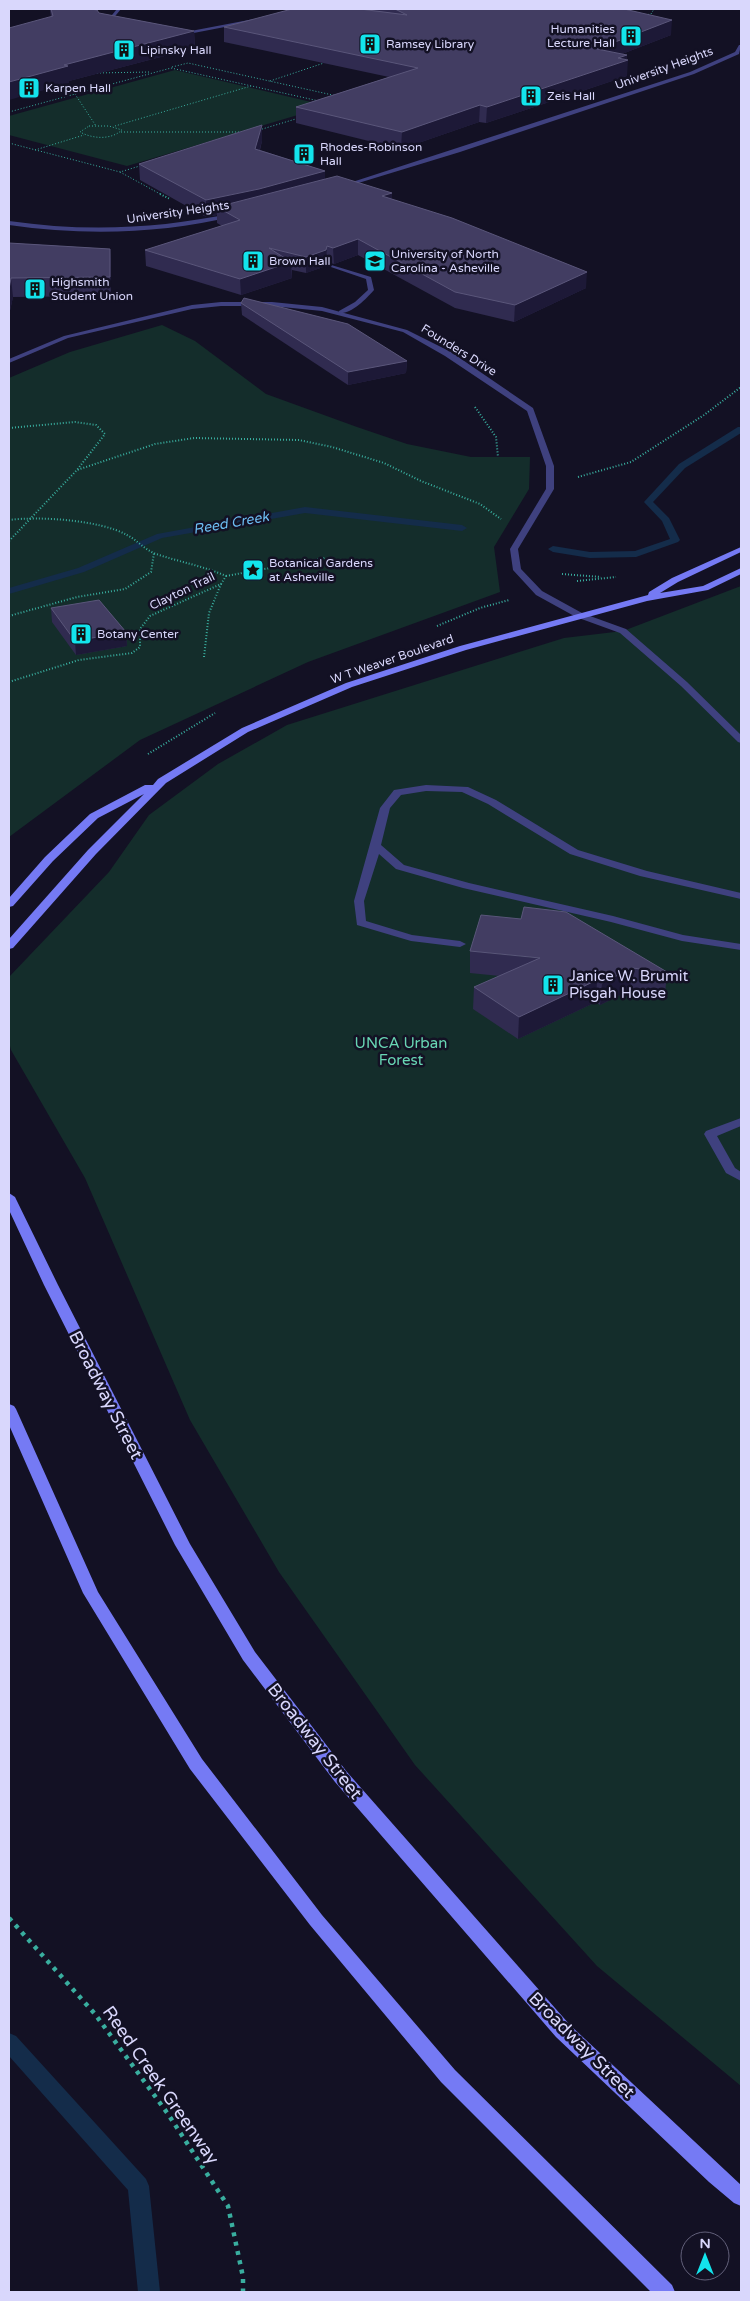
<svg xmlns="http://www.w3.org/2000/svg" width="750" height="2301" font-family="'Varela Round',sans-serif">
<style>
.green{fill:#142d2b}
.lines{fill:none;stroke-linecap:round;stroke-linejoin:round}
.stream{fill:#142c4a;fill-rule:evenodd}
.path-far2{stroke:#39ae9f;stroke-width:1;stroke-dasharray:1 2;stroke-linecap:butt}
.path-far1{stroke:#39ae9f;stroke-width:2;stroke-dasharray:1 2;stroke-linecap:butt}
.path{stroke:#39ae9f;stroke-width:4.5;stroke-dasharray:4 5.5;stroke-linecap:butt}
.lane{fill:#3f417f;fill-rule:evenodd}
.street{fill:#3f417f;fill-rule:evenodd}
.secondary{fill:#757af4;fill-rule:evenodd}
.wall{fill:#302b50}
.shaded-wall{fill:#1d1937}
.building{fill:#423d62;stroke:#5a567a}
.labels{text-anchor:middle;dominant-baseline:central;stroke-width:5;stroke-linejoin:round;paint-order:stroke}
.far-poi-label{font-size:12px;fill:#d9d7fc;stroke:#131124;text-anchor:start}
.far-street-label{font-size:12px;fill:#d9d7fc;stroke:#131124}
.far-water-label{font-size:14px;font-style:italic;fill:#6dbef3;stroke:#131124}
.poi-label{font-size:15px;fill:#d9d7fc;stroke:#131124;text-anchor:start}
.park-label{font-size:15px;fill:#68d6b4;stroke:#131124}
.near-street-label{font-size:18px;fill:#d9d7fc;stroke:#131124}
</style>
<rect width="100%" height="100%" fill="#131124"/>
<!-- green -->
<g class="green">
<path d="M175,70L328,106L127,166L9,135V116Z"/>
<path d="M162,325L195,341L266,394L357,427L407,444L471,457H530L529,489L494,547L500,592L308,662L140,740L9,837V378L70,352Z"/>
<path d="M741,586V2086L597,1966L415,1765L279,1572L190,1420L85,1178L11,1050L9,1042V977L109,872L149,815L218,764L287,725L564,638L623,631Z"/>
</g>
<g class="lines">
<!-- stream -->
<g class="stream">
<path d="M738,427H741V433L685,468L653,502L669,518L680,540L678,542L636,557L590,558L553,552L548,549L553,546L590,552L635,551L670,539L662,521L644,502L679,464Z"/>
<path d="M305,507L462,525L467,528L462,531L305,513L162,538L84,572L9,594V588L78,568L157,534Z"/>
<path d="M9,2033L16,2036L146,2179L149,2186L160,2292H138L128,2190L9,2056Z"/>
</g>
<!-- path-far2 -->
<g class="path-far2">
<path d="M645,15L651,14L654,9"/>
<path d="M172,67L188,63L337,96"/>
<path d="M97,73L150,72"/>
<path d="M270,81L324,63"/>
<path d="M75,94L96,126"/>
<path d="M9,112L171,68L319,101"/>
<path d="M89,126H109L122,130C111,140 93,139 80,132Z"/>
<path d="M115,126L251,86"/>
<path d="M259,130L299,118"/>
<path d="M121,132H243"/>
<path d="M9,143L120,172L143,165"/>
<path d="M35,150L84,135"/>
<path d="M120,172L162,195"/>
</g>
<!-- path-far1 -->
<g class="path-far1">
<path d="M160,194L170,199"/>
<path d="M475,407L496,437L498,457"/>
<path d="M9,428L75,422L96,425L105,434L77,470"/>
<path d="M578,477L631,462L704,415L741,387"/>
<path d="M9,520C39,516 100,520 127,535C137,540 145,550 156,554C180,562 203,566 226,576L221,584L150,616L140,629V647L132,653L79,660L9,682"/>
<path d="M9,541L77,470L155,444L194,438L299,440L332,447L384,463L421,481L480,504L501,519"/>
<path d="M562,574L601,577"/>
<path d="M226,576L325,558"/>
<path d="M577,581L616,577"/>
<path d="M9,616L77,597L125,589L151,572L154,553"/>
<path d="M437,626L480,608L509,600"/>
<path d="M204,657L209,613L221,584"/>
<path d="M148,754L215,713"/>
</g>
<!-- path -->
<path class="path" d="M9,1918L95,2014L168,2114L228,2206L243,2277V2292"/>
<!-- lane -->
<g class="lane">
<path d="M117,9H121L106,27H102Z"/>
<path d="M254,19L256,21L178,36L175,34Z"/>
<path d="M328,264L371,277L374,290C366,299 352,314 339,313V311L355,302L368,290L366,279L328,266Z"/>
<path d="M579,612L626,629L687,682L741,735V743L738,742L681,686L620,633L576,617L575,615Z"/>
<path d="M426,785L468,787L496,800L578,850L647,871L741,893V899L640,876L570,854L488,804L462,792L426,791L401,795L390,808L381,845L404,865L469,883L613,916L683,935L741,944V950L682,941L611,922L463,888L396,869L379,854L364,901L366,921L412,935L460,941L466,944L460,947L411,941L357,925L354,901L380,808L394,790Z"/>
<path d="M741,1118V1126L717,1136L735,1168L741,1172V1181L726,1173L704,1134L706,1131Z"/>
</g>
<!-- street -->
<g class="street">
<path d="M739,45H741L739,54L694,74L460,152L342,188L337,187L690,72L735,52Z"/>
<path d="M233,213L235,216C160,234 85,236 9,225V221C85,232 158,229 233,213Z"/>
<path d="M221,302H272L322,307L407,330L451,352L533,408L554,466V489L518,549L521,569L542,591L582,613V617H576L536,595L513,570L510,549L546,489V466L527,411L445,356L403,332L322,311L272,306H221L192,309L68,338L9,363V359L64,336L192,305Z"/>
</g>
<!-- secondary -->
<g class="secondary">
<path d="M741,547V552L678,582L660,593L703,586L741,568V574L708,590L647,601L466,650L352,687L248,732L166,783L96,854L13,948L9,949V939L88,850L144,794L98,818L53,861L13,906L9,907V898L45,857L90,814L145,785H153L158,779L242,728L346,683L460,646L648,595L649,592L672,578Z"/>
<path d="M9,1193L15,1197L58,1285L190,1544L255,1652L347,1772L570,2025L741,2185V2206L734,2203L709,2182L556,2037L335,1782L243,1660L175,1545L44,1285L9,1210Z"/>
<path d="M9,1404L14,1406L16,1409L98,1592L202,1759L322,1915L455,2070L672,2285L675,2292H651L441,2082L310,1925L190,1769L83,1593L9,1425Z"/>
</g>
</g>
<!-- wall -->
<g class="wall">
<path d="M50,9H91L99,13L194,31L195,48L69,81V83L51,17Z"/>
<path d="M365,9H629V10L671,35L622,54L627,55V76L486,123L479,122L401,149L296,123V107L389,77L224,42V27L367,10Z"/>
<path d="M262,125V141L260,150L325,171V179L392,199L586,288L514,322L455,308L358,255L334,264L327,262L326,266L306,273L292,270V278L241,295L146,266L145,250L222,226L217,223V215L206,217L140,180L139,164Z"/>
<path d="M9,243L110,249L111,268V296L13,297L9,315Z"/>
<path d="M241,303L407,361L406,373L348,385L242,315Z"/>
<path d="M51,608L126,632L127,646L76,655L52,622Z"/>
<path d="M470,951L667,972L665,994L630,990L600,1005L596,1002L518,1039L473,1009L474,987L500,976L470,973Z"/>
</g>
<!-- shaded-wall -->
<g class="shaded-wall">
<path d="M672,20L671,35L596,64L597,49Z"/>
<path d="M194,31L195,48L69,81V83L9,100V82L64,65Z"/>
<path d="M627,55V60H628L627,76L486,123L487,107Z"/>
<path d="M480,105L479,122L401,149L402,132Z"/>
<path d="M262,125V141L255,165V149Z"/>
<path d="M325,171V187L217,207V215L206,217V200Z"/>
<path d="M392,193V209L382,196Z"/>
<path d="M358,239V255L334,264L333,248Z"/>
<path d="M327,246L326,266L306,273V257Z"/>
<path d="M110,249L111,268V296L110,277Z"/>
<path d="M291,262L292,278L241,295L240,279Z"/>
<path d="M587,272L586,288L514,322L515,305Z"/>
<path d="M11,278L13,297L9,315V289Z"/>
<path d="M407,361L406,373L348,385V372Z"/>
<path d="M126,632L127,646L76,655L75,641Z"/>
<path d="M632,968L630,990L600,1005L602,983Z"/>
<path d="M597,980L596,1002L518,1039L519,1017Z"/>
</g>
<!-- building -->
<g class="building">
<path d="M51,9H91L97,10L99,13L194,31L64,65L68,66L9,82V28L53,16Z"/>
<path d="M292,9H360L407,15L395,9H624L672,20L597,49L627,55L618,58L628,60L487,107L480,105L402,132L296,107L418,68L224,27Z"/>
<path d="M262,125L255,149L325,171L259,189L206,200L139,164Z"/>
<path d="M337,176L392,193L382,196L452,218L587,272L515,305L455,292L358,239L333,248L327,246L326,250L306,257L269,248L291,262L240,279L145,250L240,220L217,207Z"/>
<path d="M9,243L110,249V277L11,278L9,289Z"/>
<path d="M244,298L348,324L407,361L348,372L241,303Z"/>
<path d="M99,600L126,632L75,641L51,608Z"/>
<path d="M524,907L566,912L667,972L632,968L602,983L597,980L519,1017L474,987L540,958L470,951L481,915L521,919Z"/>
</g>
<!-- icons -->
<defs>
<g id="building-square" transform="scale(1.125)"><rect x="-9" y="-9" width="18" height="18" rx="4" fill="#13e4ec" stroke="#131124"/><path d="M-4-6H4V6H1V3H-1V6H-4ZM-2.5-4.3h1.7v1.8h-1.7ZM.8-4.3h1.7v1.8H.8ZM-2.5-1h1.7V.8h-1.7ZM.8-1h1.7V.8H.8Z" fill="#111"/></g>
<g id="university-square" transform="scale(1.125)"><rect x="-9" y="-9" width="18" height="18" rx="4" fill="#13e4ec" stroke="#131124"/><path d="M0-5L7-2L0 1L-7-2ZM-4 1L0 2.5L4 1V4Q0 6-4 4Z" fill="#111"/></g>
<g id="sight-square" transform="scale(1.125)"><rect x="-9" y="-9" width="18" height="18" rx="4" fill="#13e4ec" stroke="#131124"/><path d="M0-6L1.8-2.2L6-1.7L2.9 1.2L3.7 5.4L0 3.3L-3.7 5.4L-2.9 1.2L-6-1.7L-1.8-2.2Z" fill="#111"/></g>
</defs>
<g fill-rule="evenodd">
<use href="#building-square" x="631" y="36"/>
<use href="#building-square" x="370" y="44"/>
<use href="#building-square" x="124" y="50"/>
<use href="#building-square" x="29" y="88"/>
<use href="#building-square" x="531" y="96"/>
<use href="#building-square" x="304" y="154"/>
<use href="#building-square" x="253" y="261"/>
<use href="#university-square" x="375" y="261"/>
<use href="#building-square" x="35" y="289"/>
<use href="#sight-square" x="253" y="570"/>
<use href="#building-square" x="81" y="634"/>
<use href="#building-square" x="553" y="985"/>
</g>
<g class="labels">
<!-- far-poi labels -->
<g class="far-poi-label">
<text x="615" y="29" text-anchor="end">Humanities<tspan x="615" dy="14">Lecture Hall</tspan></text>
<text x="386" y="44">Ramsey Library</text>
<text x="140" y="50">Lipinsky Hall</text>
<text x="45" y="88">Karpen Hall</text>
<text x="547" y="96">Zeis Hall</text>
<text x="320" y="147">Rhodes-Robinson<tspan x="320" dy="14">Hall</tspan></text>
<text x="391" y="254">University of North<tspan x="391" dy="14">Carolina - Asheville</tspan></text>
<text x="269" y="261">Brown Hall</text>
<text x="51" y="282">Highsmith<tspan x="51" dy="14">Student Union</tspan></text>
<text x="269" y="563">Botanical Gardens<tspan x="269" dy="14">at Asheville</tspan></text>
<text x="97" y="634">Botany Center</text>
</g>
<!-- far-street labels -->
<g class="far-street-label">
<text transform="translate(664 68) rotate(-20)">University Heights</text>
<text transform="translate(178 212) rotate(-8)">University Heights</text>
<text transform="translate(459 350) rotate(32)">Founders Drive</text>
<text transform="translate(182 591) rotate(-26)">Clayton Trail</text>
<text transform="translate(392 659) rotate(-19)">W T Weaver Boulevard</text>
</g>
<!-- far-water labels -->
<g class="far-water-label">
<text transform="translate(231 523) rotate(-10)">Reed Creek</text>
</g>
<!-- poi labels -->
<g class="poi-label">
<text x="569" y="976">Janice W. Brumit<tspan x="569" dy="17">Pisgah House</tspan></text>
</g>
<!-- park labels -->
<g class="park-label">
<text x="401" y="1043">UNCA Urban<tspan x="401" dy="17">Forest</tspan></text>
</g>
<!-- near-street labels -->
<g class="near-street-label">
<text transform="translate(106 1395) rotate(63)">Broadway Street</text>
<text transform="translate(315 1741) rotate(52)">Broadway Street</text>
<text transform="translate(582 2045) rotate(45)">Broadway Street</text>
<text transform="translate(161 2085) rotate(55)">Reed Creek Greenway</text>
</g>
</g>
<!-- border -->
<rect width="750" height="2301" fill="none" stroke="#d9d7fc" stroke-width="20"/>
<!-- north arrow -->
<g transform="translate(705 2256)"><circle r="24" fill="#131124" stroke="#62607a"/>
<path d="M0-4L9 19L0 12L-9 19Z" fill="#13e4ec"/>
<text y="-8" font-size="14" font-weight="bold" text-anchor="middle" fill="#d9d7fc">N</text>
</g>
</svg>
